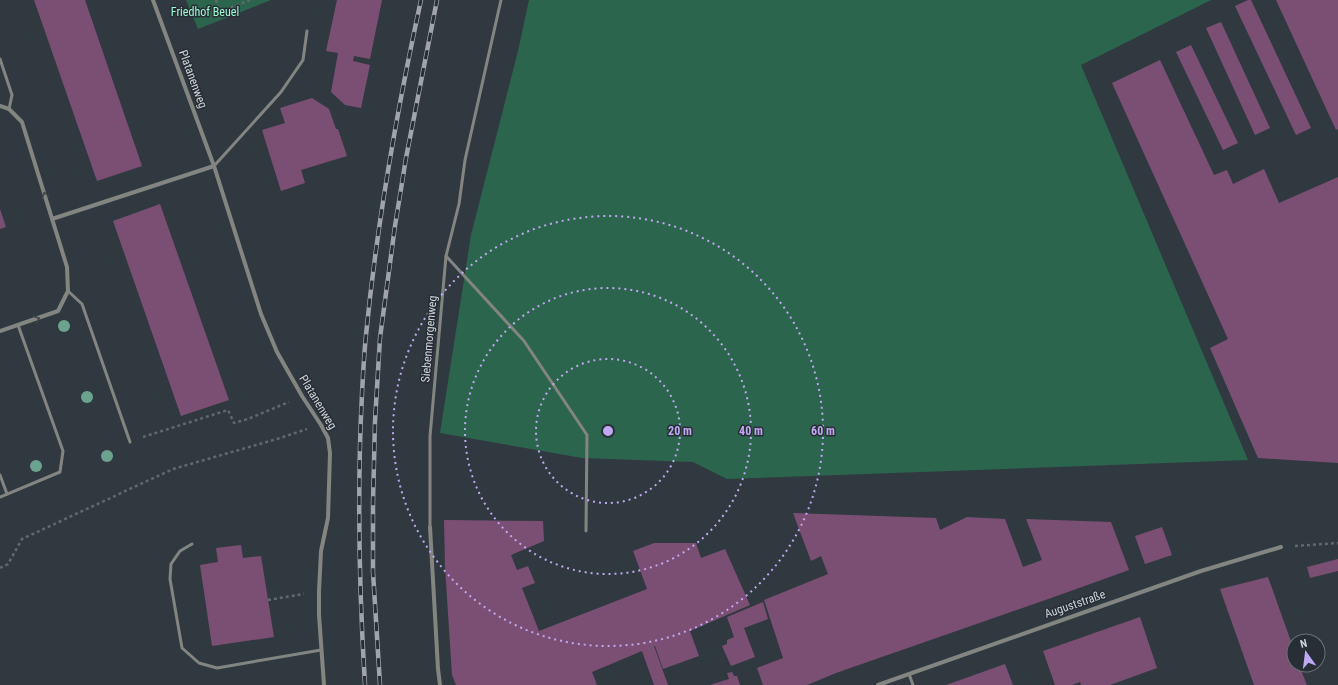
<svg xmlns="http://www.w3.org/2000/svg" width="1338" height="685" font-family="'Roboto Condensed',sans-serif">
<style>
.green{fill:#2c654d}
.building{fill:#7b4f74}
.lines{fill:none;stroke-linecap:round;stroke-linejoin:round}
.path{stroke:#61686f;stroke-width:2.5;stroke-dasharray:3 3;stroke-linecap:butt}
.lane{stroke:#838581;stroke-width:3}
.street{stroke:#838581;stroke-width:4}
.rail-casing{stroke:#9fa5aa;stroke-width:4.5}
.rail{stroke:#272e35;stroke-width:3;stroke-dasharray:9;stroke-linecap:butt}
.tree{fill:#6ca38f}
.oneway{stroke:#3e4448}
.ring{fill:none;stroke:#c1a8f3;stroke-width:2;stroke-dasharray:2 4}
.labels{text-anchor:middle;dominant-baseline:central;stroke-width:3;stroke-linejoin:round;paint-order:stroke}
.park-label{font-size:12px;fill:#9cfad0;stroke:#272e35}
.street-label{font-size:12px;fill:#cdd2d6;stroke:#272e35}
.centre{fill:#c1a8f3;stroke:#272e35;stroke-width:2}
.ring-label{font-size:12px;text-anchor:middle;font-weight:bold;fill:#c1a8f3;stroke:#272e35;stroke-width:3;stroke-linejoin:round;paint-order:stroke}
</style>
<rect width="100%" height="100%" fill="#313940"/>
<!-- green -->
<g class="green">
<path d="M186,0H271L198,29Z"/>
<path d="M529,0H1211L1081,65L1248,460L727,479L693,462L582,458L440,433L471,235L518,51Z"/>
</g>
<!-- building -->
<g class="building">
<path d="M34,0H85L142,166L97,181Z"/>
<path d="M337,0H382L370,59L354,56L353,61L370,65L361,108L345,105L331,92L338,53L326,51Z"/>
<path d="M1248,0H1251L1311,128L1296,135L1235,6Z"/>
<path d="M1276,0H1338V129L1336,130Z"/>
<path d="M1221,22L1270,128L1255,135L1206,28Z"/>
<path d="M1191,45L1238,143L1223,150L1176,52Z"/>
<path d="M1160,60L1214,175L1227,170L1233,184L1264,169L1279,203L1338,177V463L1258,458L1210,348L1228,339L1112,83Z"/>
<path d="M312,98L329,109L336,129H338L347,156L301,170L305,183L281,191L262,130L285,123L280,108Z"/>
<path d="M160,204L229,400L181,416L113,221Z"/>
<path d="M0,209L6,227L0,229Z"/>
<path d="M793,513L936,518L940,530L967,517L1005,519L1023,567L1042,560L1026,519L1111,522L1129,570L1054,597L836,673L807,685H763L757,668L783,658L764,600L828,574L821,556L811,561Z"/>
<path d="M444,520L543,521L544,541L511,555L517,570L528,566L535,583L522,588L539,631L647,589L633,551L654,543H696L701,558L725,549L750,605L690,631L699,656L663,669L655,646H654L668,685H654L642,651L592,672L597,685H456L452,675L445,567Z"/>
<path d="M1162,527L1172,555L1145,564L1135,536Z"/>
<path d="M241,545L243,558L261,556L274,637L212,646L200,565L218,562L216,548Z"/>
<path d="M1338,559V571L1310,578L1307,567Z"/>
<path d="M1268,577L1294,650V665H1299L1307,685H1254L1220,589Z"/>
<path d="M763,602L768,619L744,628L755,657L731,666L722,646L727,644V640L734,637L727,617Z"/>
<path d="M1140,617L1157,668L1110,685H1081L1080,682L1072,685H1055L1043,651Z"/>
<path d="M1005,664L1013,685H946Z"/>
<path d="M732,672L734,676H737L740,685H710L729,679L727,673Z"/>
</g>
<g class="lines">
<!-- path -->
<g class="path">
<path d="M216,0L220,12L250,0"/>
<path d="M143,437L228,410L234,423L248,419L289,402"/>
<path d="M1295,546L1338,543"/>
<path d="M0,568L8,564L22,539L173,469L277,439L307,429"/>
<path d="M268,600L304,594"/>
</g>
<!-- lane -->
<g class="lane">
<path d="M0,59L12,95L9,109"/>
<path d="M214,166L281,92L303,60L307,31"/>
<path d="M446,256L524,341L587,435L586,531"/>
<path d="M68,291L82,304L130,442"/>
<path d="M0,475L7,494"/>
<path d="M0,497L60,472L63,451L18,325"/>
<path d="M430,527V436L446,256L459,204L465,160L501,0"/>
<path d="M192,544L180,551L171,564L170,579L182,648L199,663L217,668L321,650"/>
<path d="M909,674L913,685"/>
</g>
<!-- street -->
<g class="street">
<path d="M153,0L214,166L261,314L277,352L302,396L321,425L328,438L330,453L328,518L321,551L319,591V615L324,685"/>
<path d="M0,106L9,109L22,122L67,267L68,291L58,311L0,331"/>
<path d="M52,219L214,166"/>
<path d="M430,527L438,669L440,685"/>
<path d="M878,685L1201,571L1281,547"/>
</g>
<!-- rail casing -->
<g class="rail-casing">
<g id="rail">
<path d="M365,685C359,588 357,491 362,394C363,374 364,355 366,335C377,223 397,110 421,0"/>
<path d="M380,685L373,572V503L375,421L380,338L395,226L406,158L437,0"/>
</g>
</g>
<!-- rail -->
<use href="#rail" class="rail"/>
</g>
<!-- trees -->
<g class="tree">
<circle cx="64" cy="326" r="6"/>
<circle cx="87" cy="397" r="6"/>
<circle cx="107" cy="456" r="6"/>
<circle cx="36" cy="466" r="6"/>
</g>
<!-- one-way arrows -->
<defs><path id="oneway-chevron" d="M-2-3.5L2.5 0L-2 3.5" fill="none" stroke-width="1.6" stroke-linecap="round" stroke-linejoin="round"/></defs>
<g class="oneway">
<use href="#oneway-chevron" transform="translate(45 195) rotate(-107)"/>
<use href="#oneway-chevron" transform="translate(37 319) rotate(-20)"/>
</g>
<!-- distance rings -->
<g class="ring">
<circle cx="608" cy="431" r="72"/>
<circle cx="608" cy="431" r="143"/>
<circle cx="608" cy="431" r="215"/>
</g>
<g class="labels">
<!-- park labels -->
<g class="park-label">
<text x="205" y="12">Friedhof Beuel</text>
</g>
<!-- street labels -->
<g class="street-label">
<text transform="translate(193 79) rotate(70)">Platanenweg</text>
<text transform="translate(429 339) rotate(-85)">Siebenmorgenweg</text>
<text transform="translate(318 402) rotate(59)">Platanenweg</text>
<text transform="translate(1075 604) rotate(-19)">Auguststraße</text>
</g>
</g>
<circle cx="608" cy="431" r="6" class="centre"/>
<g class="ring-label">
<text x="680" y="435">20 m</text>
<text x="751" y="435">40 m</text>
<text x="823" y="435">60 m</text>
</g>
<!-- north arrow -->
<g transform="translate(1306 653) rotate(346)"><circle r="19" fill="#272e35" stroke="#697075"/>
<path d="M0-3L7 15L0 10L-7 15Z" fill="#c1a8f3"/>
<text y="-6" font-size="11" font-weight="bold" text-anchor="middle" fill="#cdd2d6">N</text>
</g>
</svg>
